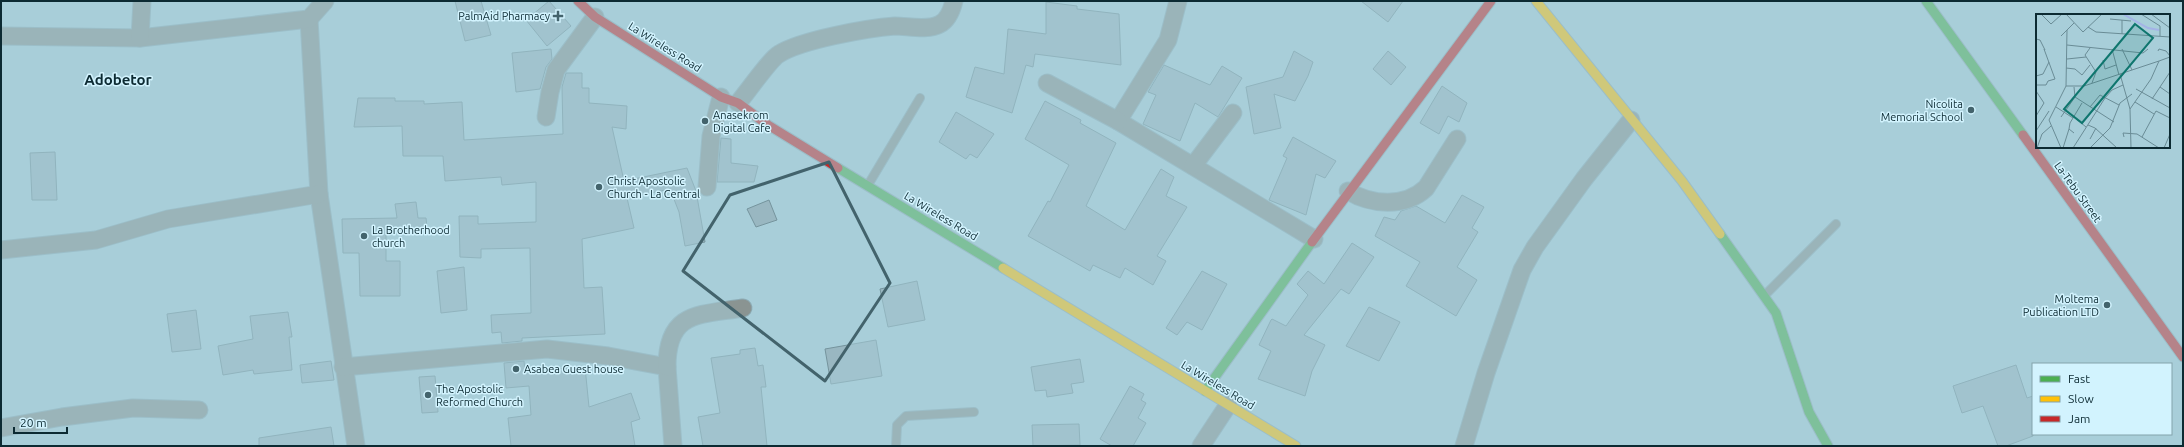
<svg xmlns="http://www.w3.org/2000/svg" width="2184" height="447" font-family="Ubuntu,sans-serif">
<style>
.building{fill:#99b7c1;stroke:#75949d}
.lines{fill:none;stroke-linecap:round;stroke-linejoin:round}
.lane-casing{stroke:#8dabb4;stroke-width:10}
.street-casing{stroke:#8dabb4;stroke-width:19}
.fast-casing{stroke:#8dabb4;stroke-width:11}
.slow-casing{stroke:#8dabb4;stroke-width:11}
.jam-casing{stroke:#8dabb4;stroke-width:11}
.lane{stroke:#8a9492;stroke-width:8}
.street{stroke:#8a9492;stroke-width:17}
.fast{stroke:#4caf50;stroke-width:9}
.slow{stroke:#ffc107;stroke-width:9}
.jam{stroke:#c62828;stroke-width:9}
.marked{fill:none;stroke:#43636c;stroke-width:3;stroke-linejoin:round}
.poi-dot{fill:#43636c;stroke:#d2f3fe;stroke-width:1.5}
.labels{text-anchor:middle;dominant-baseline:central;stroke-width:3;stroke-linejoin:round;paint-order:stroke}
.poi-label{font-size:11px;fill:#0c2a32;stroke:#d2f3fe;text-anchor:start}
.street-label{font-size:11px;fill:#0c2a32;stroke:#d2f3fe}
.district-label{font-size:15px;font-weight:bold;fill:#0c2a32;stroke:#d2f3fe}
.inset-river{fill:none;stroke:#a4b3e6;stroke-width:2}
.inset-road{fill:none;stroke:#6a8c96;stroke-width:1}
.view{fill:#0f766e;fill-opacity:0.15;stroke:#0f766e;stroke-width:2}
.inset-edge{fill:none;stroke:#0c2a32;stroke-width:2}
</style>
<rect width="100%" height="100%" fill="#a8ced9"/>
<!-- building -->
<g class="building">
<path d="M455,1H481L491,35L465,41Z"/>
<path d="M549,1L571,26L547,46L526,20Z"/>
<path d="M1361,1H1403L1388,22Z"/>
<path d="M1046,2L1077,6V9L1119,14L1121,65L1035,54L1033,67L1026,65L1012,113L966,97L975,67L1004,74L1008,29L1046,34Z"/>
<path d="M551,49L552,59L546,67L540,89L516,92L512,53Z"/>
<path d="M1294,51L1313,62L1308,76L1295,101L1274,94L1281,128L1254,134L1246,87L1283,77Z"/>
<path d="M1388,51L1406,67L1391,85L1373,69Z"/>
<path d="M1164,65L1210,85L1222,66L1242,78L1218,117L1195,103L1180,141L1143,124L1156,95L1148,92Z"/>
<path d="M566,73H582V88H589V103L627,106L626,129L612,127L624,181L687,168L696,191L705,242L685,246L679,212L670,189L627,198L634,228L582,239L584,288L602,287L605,334L522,338V341L502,343L501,332L492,333L491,315L531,313L530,248L481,249V258L460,257L459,216H478V224L536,222V182L502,185L501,177L445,181L443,156H403L402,126L354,127L358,98H395V101H424V104L462,102L464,140L563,134L562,87Z"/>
<path d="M1442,86L1467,103L1459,122L1448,116L1439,134L1420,123Z"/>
<path d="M1045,101L1081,120L1080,123L1116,143L1086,206L1125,230L1161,169L1174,177L1166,196L1187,207L1157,256L1166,261L1153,285L1125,268L1120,278L1093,265L1090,271L1028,236L1048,201L1050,202L1069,165L1025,139Z"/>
<path d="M956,112L994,134L977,158L970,154L966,159L939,142Z"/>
<path d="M1293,137L1336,161L1325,178L1316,174L1306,215L1269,200L1287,158L1283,156Z"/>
<path d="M721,138L731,139V163L758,166L754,182H717Z"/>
<path d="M55,152L57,200H32L30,153Z"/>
<path d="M1462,195L1484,207L1472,228L1478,232L1457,267L1477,280L1456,316L1406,286L1420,262L1375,236L1384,217L1395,220L1401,211L1416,206L1445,223Z"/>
<path d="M769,200L777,220L756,227L747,209Z"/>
<path d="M416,202L418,218H426L427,227L386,232V261H400V296H360L359,253H343L342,219L397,218L395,204Z"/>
<path d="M1352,243L1374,257L1349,294L1341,289L1304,335L1325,345L1312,371L1305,396L1258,379L1271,351L1259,345L1271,320L1272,319L1286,326L1308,295L1297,284L1308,271L1324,284Z"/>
<path d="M464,267L467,310L441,313L437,271Z"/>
<path d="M1202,271L1227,284L1202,330L1187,322L1177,335L1166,328Z"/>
<path d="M917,281L925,320L888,327L880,289Z"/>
<path d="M1369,307L1400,322L1379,361L1346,346Z"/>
<path d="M196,310L201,349L172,352L167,314Z"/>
<path d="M288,312L292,337H289L292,370L254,374L253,370L223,375L218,346L253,339L250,316Z"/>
<path d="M876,340L882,376L831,384L825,349Z"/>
<path d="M755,348L758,366L763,365L766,387H761L767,446H703L698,417L720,413L711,358L740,354V350Z"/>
<path d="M1080,359L1084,382L1071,384L1073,393L1047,397L1046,390L1035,391L1031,367Z"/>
<path d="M331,361L334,380L302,383L300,365Z"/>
<path d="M524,361L525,371L585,367L589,407L631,393L640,419L631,422L635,446H511L508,418L531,415L529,386L506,388L504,363Z"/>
<path d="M2016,365L2027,398L2033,396V436L2006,446H1998L1983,406L1962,413L1953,386Z"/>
<path d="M435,376L438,412L422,413L419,377Z"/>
<path d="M1130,386L1144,394L1141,400L1146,403L1138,418L1146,423L1133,446H1112L1100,439Z"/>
<path d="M1079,424L1080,445L1033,446L1032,425Z"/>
<path d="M331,427L334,446H259V438Z"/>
</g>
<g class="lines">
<!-- lane casing -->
<g class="lane-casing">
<g id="lane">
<path d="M868,185L920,98"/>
<path d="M1766,294L1836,224"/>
<path d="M896,446L897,425L906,416L974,412"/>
</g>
</g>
<!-- street casing -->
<g class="street-casing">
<g id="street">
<path d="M1178,1L1168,40L1118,121L1314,239"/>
<path d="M309,19L319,194L356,446"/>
<path d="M1,36L140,38L309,19L325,1"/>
<path d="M140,38L142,1"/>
<path d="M1047,83L1118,121"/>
<path d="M738,103C746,94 770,59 779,54C801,40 868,28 895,26C908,26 928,31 940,24C948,20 952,9 954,1"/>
<path d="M546,117L550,92L556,70L595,17"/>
<path d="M1193,166L1233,113"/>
<path d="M707,187L711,136L721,97"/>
<path d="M1348,191C1371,205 1405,208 1426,188L1457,139"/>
<path d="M1,250L96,240L168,219L319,194"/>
<path d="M343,367L547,349L608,356L667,367L673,446"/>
<path d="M667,367C667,311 699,315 743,308"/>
<path d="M1,428L62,417L133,408L199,410"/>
<path d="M1201,446L1228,405"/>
<path d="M1464,446L1486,373L1522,270L1535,247L1584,179L1631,120"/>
</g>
</g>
<!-- fast casing -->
<g class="fast-casing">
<g id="fast">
<path d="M1926,1L2023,135"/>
<path d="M838,168L1003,268"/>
<path d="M1720,234L1776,313L1809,412L1828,446"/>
<path d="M1205,391L1312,242"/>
</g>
</g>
<!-- slow casing -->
<g class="slow-casing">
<g id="slow">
<path d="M1536,1L1682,181L1720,234"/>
<path d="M1003,268L1296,446"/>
</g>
</g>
<!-- jam casing -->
<g class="jam-casing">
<g id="jam">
<path d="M578,1L595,17L721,97L738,103L768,125L838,168"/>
<path d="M2023,135L2183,357"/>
<path d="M1312,242L1491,1"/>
</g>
</g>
<!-- lane -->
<use href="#lane" class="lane"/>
<!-- street -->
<use href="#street" class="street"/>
<!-- fast -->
<use href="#fast" class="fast"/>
<!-- slow -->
<use href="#slow" class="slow"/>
<!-- jam -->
<use href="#jam" class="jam"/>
</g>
<!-- marked area -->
<path d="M0 0H2184V447H0ZM829,162L890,283L825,381L683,271L730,195Z" fill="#a8ced9" fill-opacity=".55" fill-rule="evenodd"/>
<path class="marked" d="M829,162L890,283L825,381L683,271L730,195Z"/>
<!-- markers -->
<g class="poi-dot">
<path d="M556 10h4v4h4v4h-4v4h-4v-4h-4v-4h4z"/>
<circle cx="1971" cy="110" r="4"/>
<circle cx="705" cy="121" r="4"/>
<circle cx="599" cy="187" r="4"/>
<circle cx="364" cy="236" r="4"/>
<circle cx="2107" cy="305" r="4"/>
<circle cx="516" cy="369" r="4"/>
<circle cx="428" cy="395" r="4"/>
</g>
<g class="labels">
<!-- poi labels -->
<g class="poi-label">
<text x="550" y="16" text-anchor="end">PalmAid Pharmacy</text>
<text x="1963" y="104" text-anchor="end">Nicolita<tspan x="1963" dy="13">Memorial School</tspan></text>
<text x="713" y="115">Anasekrom<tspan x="713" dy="13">Digital Cafe</tspan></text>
<text x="607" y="181">Christ Apostolic<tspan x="607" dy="13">Church - La Central</tspan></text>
<text x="372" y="230">La Brotherhood<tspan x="372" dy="13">church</tspan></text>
<text x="2099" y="299" text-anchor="end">Moltema<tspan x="2099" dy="13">Publication LTD</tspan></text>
<text x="524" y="369">Asabea Guest house</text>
<text x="436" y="389">The Apostolic<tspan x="436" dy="13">Reformed Church</tspan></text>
</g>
<!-- street labels -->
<g class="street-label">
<text transform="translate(665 47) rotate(32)">La Wireless Road</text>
<text transform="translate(2078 192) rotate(54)">La-Tebu Street</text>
<text transform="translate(941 216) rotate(31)">La Wireless Road</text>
<text transform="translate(1218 385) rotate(31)">La Wireless Road</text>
</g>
<!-- district labels -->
<g class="district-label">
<text x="118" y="79">Adobetor</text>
</g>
</g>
<!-- overview -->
<g transform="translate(2036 14)">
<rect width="134" height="134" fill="#a8ced9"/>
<path class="inset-river" d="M87,0L112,14L123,16"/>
<path class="inset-road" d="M5,0L15,10L26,0M30,0L47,18L66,0M105,0L124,12V22M115,0L134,14M74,5L95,7M52,13L60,18L134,23M86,20V6M25,22L38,9M0,25L4,26L9,36M31,31L107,39L112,35M54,34L49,41L60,58L56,69M76,35L83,61M86,35L96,56M122,37L123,35L130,37L134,42M31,45L50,43M67,46L69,55L80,51M30,54L39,55L46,61L54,51M84,60L94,95M0,62L7,60L13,48M0,71H10L12,67L19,65L8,35M30,72L31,16M124,73L134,80M100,75L134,94M0,77L8,89L0,102M39,83L78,108M116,85L134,58M99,88L118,100M20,93L37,104M54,93L64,81L83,91M25,103L39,83L38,73M38,103L50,113M52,111L59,114L81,134M0,117L13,97M38,119L33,115L34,109L46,89M88,123L87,119L101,120L123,134M106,123L120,97L134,104M54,125L60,114M1,134L6,120L15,112M25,134L13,106L30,72H48L123,47M27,134L33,115M37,134L69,84L76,76L87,71M54,134L74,114L84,89L96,80M95,134L94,95L115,65L123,47L134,43M128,134L134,120"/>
<path class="view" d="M99,10L117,24L46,109L28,95Z"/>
<rect width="134" height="134" class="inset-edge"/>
</g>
<!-- border -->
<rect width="2184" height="447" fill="none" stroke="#0c2a32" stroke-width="4"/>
<!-- legend -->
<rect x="2032" y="363" width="140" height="72" fill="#d2f3fe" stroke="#83a3ac"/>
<rect x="2040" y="376" width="20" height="6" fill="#4caf50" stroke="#83a3ac"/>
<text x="2068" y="383" font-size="12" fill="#0c2a32">Fast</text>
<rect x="2040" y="396" width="20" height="6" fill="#ffc107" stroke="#83a3ac"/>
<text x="2068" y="403" font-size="12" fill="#0c2a32">Slow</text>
<rect x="2040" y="416" width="20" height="6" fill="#c62828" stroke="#83a3ac"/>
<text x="2068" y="423" font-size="12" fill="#0c2a32">Jam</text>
<!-- scale -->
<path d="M14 427v6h53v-6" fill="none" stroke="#0c2a32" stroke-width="2"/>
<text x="20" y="427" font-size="12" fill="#0c2a32" stroke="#d2f3fe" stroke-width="3" paint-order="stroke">20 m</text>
</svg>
